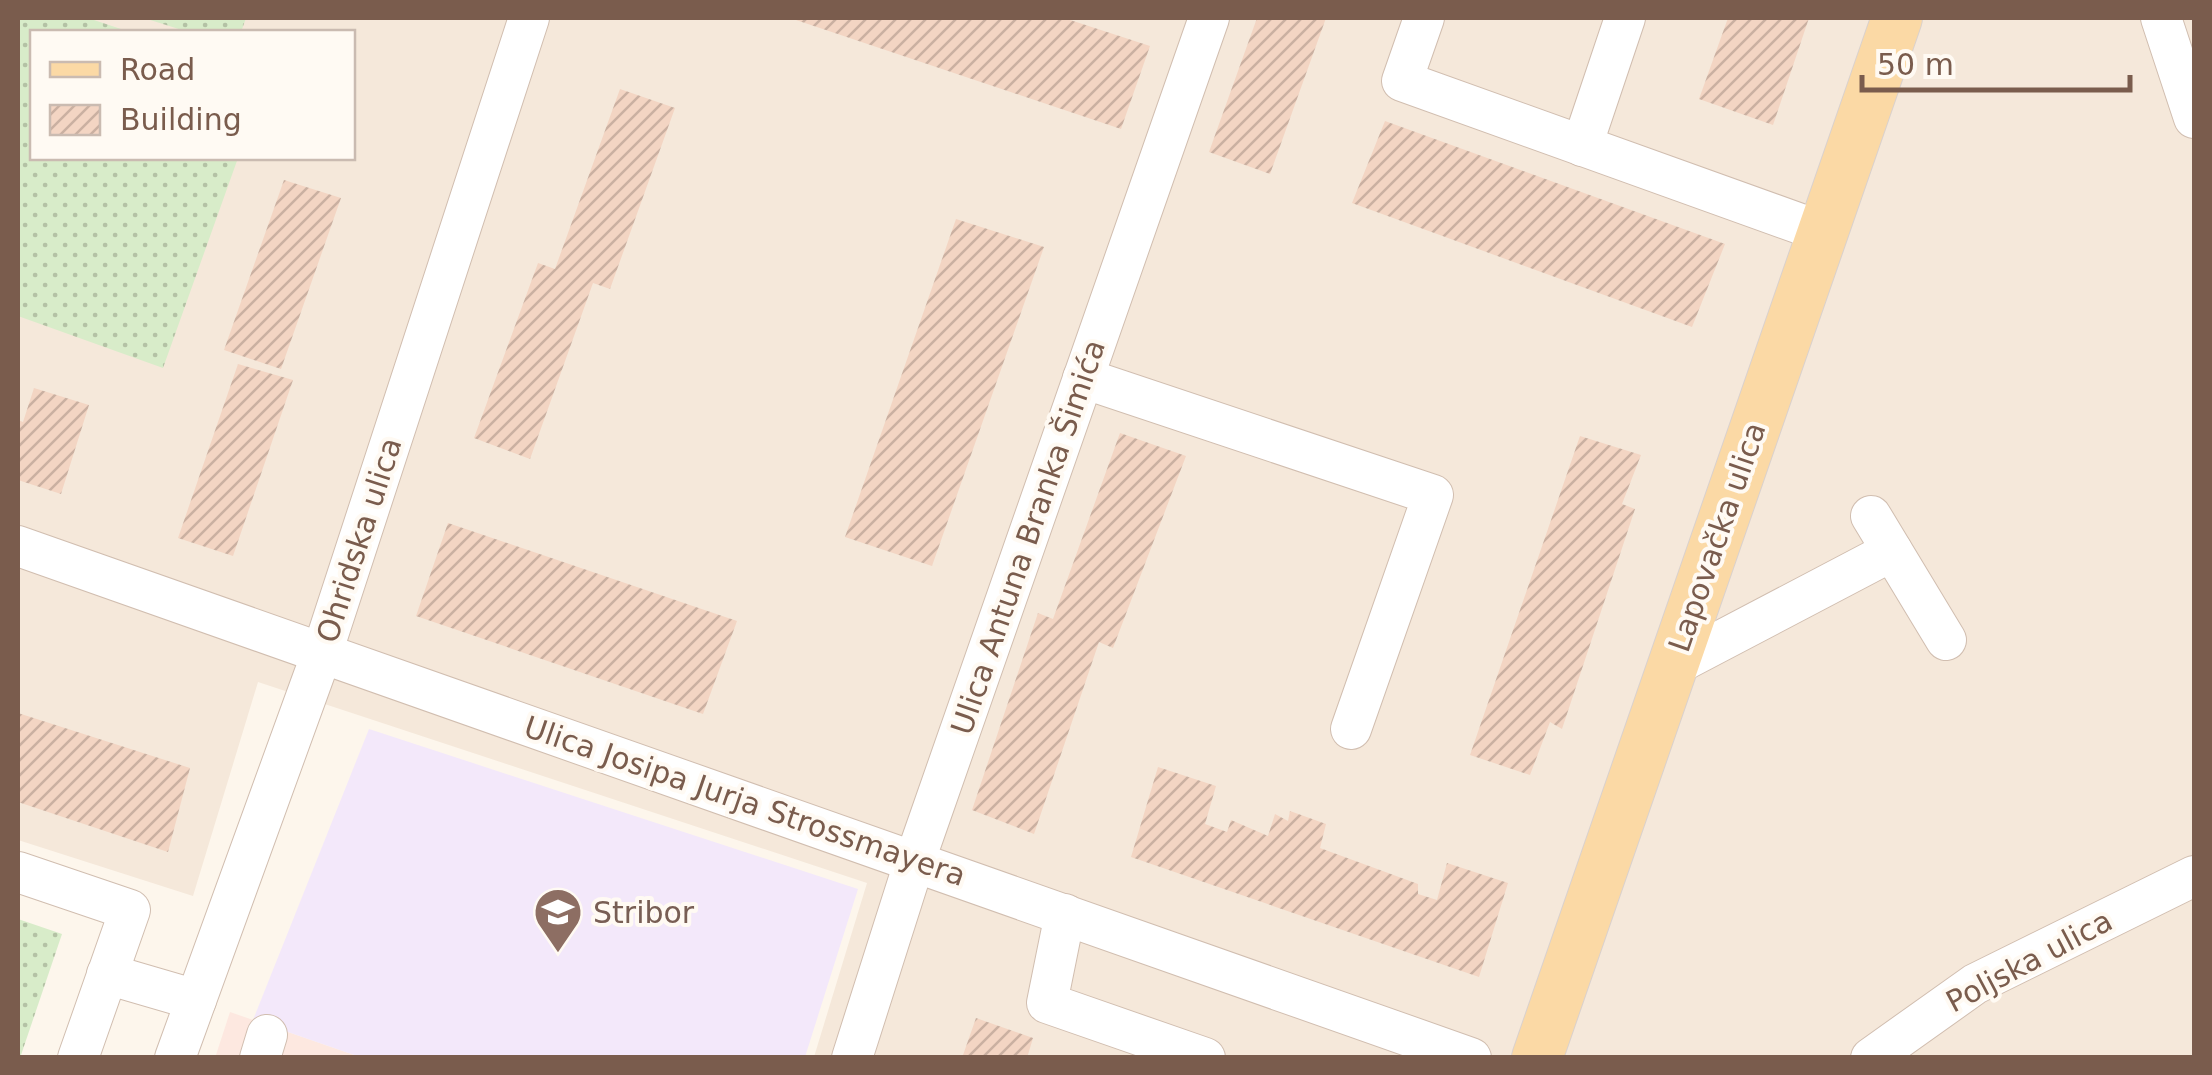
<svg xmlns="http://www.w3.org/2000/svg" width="2212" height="1075" font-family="'DejaVu Sans',sans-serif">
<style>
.residential{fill:#f5e8da;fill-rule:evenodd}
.commercial{fill:#fde8e0}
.education{fill:#f3e8fa}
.grass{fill:url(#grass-dots)}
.building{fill:url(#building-hatch)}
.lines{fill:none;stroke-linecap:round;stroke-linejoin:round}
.minor-casing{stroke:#d1beb0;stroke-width:42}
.major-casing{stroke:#dad1cd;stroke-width:52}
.minor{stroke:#fff;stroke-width:40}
.major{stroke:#fbd9a5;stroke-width:50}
.labels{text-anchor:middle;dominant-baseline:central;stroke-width:8;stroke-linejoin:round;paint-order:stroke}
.street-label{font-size:30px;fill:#7a5c4d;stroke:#fffaf3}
.education-label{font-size:30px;fill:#785e54;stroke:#fffaf3;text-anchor:start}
</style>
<defs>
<pattern id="grass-dots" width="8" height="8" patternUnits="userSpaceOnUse" patternTransform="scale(2.5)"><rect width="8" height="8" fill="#d8ecc9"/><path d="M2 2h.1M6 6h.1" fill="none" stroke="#b4c2a5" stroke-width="1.8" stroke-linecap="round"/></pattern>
<pattern id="building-hatch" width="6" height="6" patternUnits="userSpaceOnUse" patternTransform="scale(2.5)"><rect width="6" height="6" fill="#f3d5c3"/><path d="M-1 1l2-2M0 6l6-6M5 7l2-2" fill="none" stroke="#cab0a1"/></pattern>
</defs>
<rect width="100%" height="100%" fill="#fdf6ec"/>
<!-- residential -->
<path class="residential" d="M18,18H2194V1057H814L867,883L258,682L193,896L18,840ZM32,32H352V158H32Z"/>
<!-- commercial -->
<path class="commercial" d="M230,1012L360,1057L215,1058Z"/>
<!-- education -->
<path class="education" d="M369,729L858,889L805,1057H360L253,1020Z"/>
<!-- grass -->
<g class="grass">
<path d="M18,18H88L130,32H32V158H238L163,368L18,316Z"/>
<path d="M144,18H246L241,32H188Z"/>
<path d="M18,919L62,934L20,1058L18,1057Z"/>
</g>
<!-- building -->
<g class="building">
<path d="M790,18H1064L1150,46L1121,129Z"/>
<path d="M1257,18H1326L1270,174L1209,152Z"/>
<path d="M1728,18H1809L1773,125L1699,99Z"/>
<path d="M620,89L675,108L610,289L593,283L530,459L474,438L538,263L555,269Z"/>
<path d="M1385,121L1725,244L1692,327L1352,203Z"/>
<path d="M284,180L341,198L281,369L224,350Z"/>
<path d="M956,219L1044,247L932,566L845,537Z"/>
<path d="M238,364L293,380L233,556L178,538Z"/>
<path d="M34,388L89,405L61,494L18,480V420L23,422Z"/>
<path d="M1120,433L1186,456L1113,648L1099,642L1034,834L972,810L1038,613L1053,619Z"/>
<path d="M1580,436L1641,455L1622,504L1635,509L1562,729L1550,722L1530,775L1470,755Z"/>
<path d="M448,523L737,621L703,714L416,616Z"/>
<path d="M18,713L190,768L168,852L18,802Z"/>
<path d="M1158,767L1216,786L1205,824L1227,832L1231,820L1268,836L1275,814L1288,821L1290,811L1326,824L1320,848L1418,884V894L1437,900L1447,863L1508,883L1479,977L1131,857Z"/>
<path d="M976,1018L1033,1038L1027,1058H962Z"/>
</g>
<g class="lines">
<!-- minor casing -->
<g class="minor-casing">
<g id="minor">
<path d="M1424,18L1402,81L1820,231"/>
<path d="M2161,18L2194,118"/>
<path d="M1582,146L1625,18"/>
<path d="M1083,378L1433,495L1351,729"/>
<path d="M1871,516L1946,640"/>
<path d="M18,546L1471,1058"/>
<path d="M1673,666L1892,551"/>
<path d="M18,872L130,910L78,1058"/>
<path d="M1065,914L1047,1003L1205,1058"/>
<path d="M107,974L196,1000"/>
<path d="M175,1058L322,653L529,18"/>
<path d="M260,1058L267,1035"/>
<path d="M852,1058L915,860L1209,18"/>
<path d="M1871,1058L1975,984L2194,876"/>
</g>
</g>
<!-- major casing -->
<g class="major-casing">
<path id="major" d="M1537,1058L1897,18"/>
</g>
<!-- minor -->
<use href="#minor" class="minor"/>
<!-- major -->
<use href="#major" class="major"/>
</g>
<!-- icons -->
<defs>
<g id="school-pin" transform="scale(2.5)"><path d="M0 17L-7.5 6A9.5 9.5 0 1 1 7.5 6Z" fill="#8d6e63" stroke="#fffaf3"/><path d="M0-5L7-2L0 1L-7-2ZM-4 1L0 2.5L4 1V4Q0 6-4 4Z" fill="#fff"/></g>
</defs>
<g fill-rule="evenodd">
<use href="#school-pin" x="558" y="912"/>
</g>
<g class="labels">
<!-- street labels -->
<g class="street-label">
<text transform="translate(1028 537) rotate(-71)">Ulica Antuna Branka Šimića</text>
<text transform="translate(1717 537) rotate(-71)">Lapovačka ulica</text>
<text transform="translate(359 540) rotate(-72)">Ohridska ulica</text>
<text transform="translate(745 801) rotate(19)">Ulica Josipa Jurja Strossmayera</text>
<text transform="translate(2029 961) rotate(-28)">Poljska ulica</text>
</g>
<!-- education labels -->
<g class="education-label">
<text x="593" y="912">Stribor</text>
</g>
</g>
<!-- border -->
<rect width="2212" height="1075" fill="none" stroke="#7a5c4d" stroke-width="40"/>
<!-- legend -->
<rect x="30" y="30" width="325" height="130" fill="#fffaf3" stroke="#cabbb1" stroke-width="2.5"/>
<rect x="50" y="62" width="50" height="15" fill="#fbd9a5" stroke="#cabbb1" stroke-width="2.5"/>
<text x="120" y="80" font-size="30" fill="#7a5c4d">Road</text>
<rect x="50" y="105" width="50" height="30" fill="url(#building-hatch)" stroke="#cabbb1" stroke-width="2.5"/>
<text x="120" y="130" font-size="30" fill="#7a5c4d">Building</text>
<!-- scale -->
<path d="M1862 75v15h268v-15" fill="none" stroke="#7a5c4d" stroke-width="5"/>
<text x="1877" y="75" font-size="30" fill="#7a5c4d" stroke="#fffaf3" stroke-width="8" paint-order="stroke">50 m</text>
</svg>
